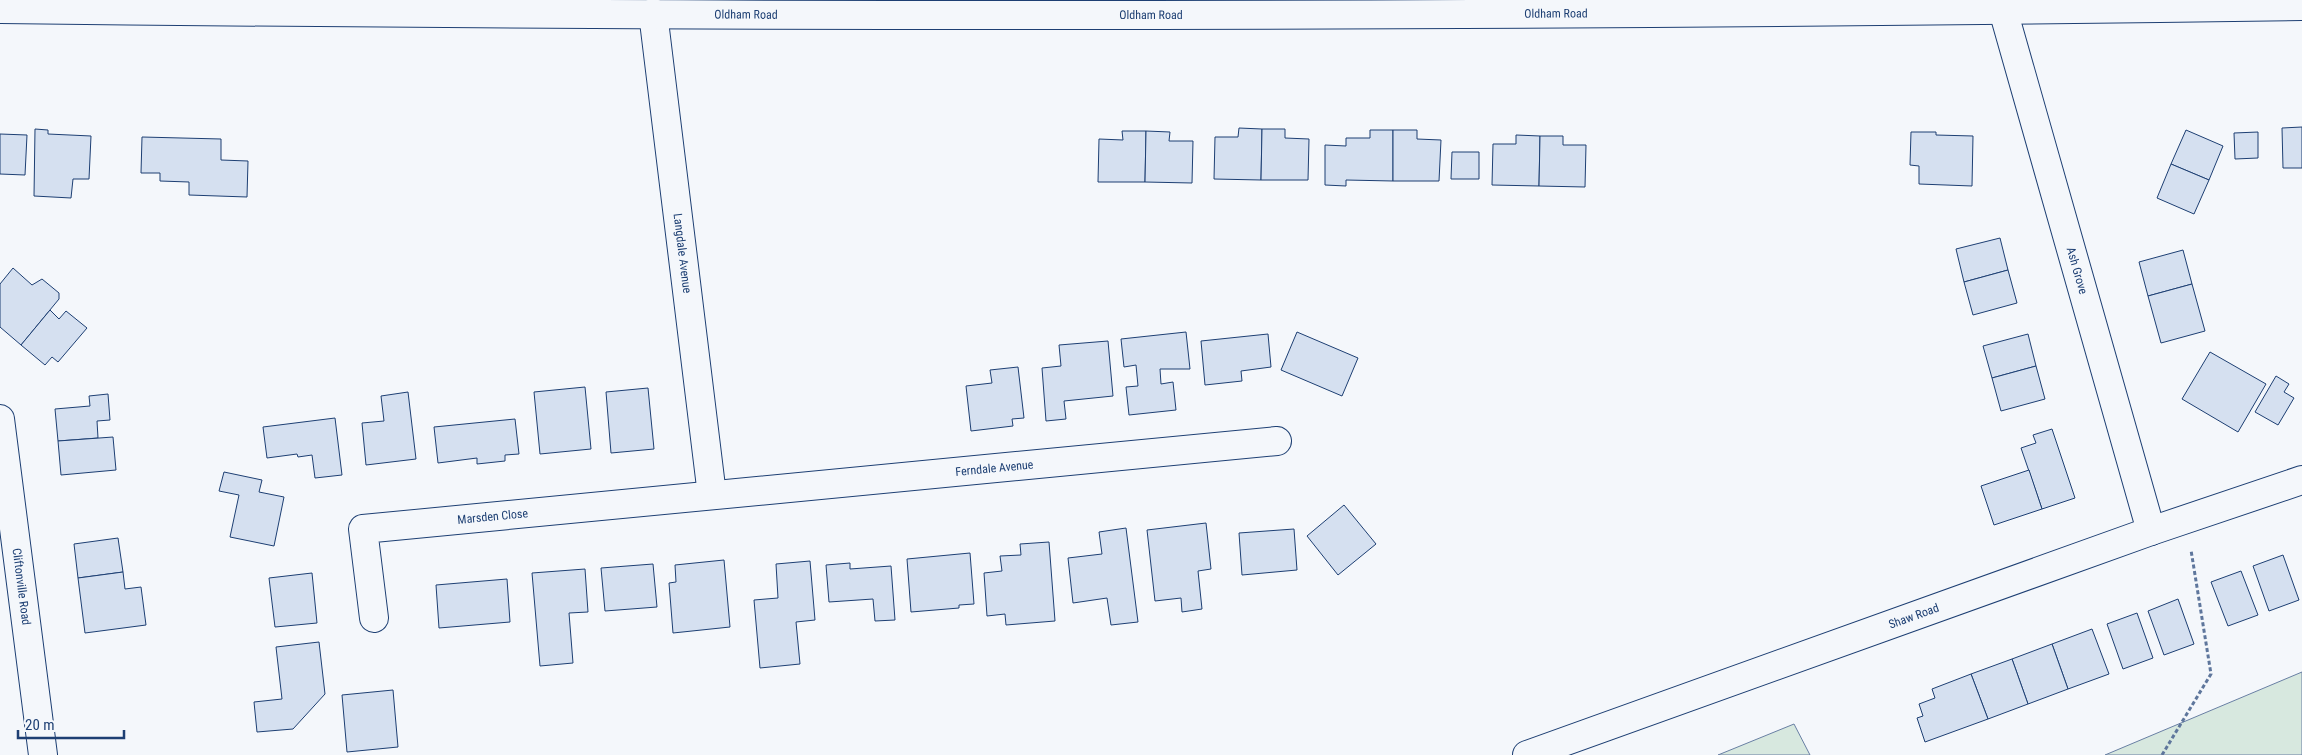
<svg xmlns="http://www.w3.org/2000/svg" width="2302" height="755" font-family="'Roboto Condensed',sans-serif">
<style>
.green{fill:#d7e8df;stroke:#687fa3}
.building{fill:#d5e0f0;stroke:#1d3f73}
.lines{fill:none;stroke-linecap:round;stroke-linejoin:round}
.street-casing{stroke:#1d3f73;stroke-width:30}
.secondary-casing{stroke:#1d3f73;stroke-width:30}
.primary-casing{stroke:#1d3f73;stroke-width:30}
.path{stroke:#5e769c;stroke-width:3;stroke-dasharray:4 2.5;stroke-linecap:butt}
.street{stroke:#f4f7fb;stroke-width:28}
.secondary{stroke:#f4f7fb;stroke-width:28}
.primary{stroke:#f4f7fb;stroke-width:28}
.labels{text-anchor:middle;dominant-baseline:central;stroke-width:4;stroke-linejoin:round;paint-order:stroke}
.street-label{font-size:12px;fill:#1d3f73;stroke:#f4f7fb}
</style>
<rect width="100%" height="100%" fill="#f4f7fb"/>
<!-- green -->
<g class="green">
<path d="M2302,672V755H2105Z"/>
<path d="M1794,724L1810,755H1718Z"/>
</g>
<!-- building -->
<g class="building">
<path d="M2302,127V168H2283L2282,128Z"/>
<path d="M1239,128L1262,129L1261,180L1214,179L1215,137H1238Z"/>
<path d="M35,129L48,130V134L91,136L89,179H73L71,198L34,196Z"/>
<path d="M1262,129H1285V138L1309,139L1308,180H1261Z"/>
<path d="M1370,130H1393V181L1346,180V186L1325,185V145L1346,146V138H1370Z"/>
<path d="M1393,130H1417V139L1441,140L1439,181H1393Z"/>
<path d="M2186,130L2223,146L2209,180L2171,164Z"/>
<path d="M1122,131H1146L1145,182H1098L1099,139L1123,140Z"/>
<path d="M1146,131L1170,132L1169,141H1193L1192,183L1145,182Z"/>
<path d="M1911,132H1936V135L1973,136L1972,186L1919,184V166L1910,165Z"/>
<path d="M2258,132V158L2235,159L2234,133Z"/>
<path d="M0,134L27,135L25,175L0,174Z"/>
<path d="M1516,135L1540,136L1539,186L1492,185L1493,144H1516Z"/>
<path d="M1540,136H1563V145H1586L1585,187L1539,186Z"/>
<path d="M142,137L221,139V160L248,161L247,197L189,195V182L160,181V173H141Z"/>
<path d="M1452,152H1479V179H1451Z"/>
<path d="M2171,164L2209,180L2194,214L2157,198Z"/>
<path d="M2000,238L2008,270L1964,282L1956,249Z"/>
<path d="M2183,250L2192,284L2148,296L2139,262Z"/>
<path d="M13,268L32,285L42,279L59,293V299L21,345L0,327V284Z"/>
<path d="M2008,270L2017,303L1973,315L1964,282Z"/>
<path d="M2192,284L2205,331L2161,343L2148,296Z"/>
<path d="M50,310L59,319L66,311L87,328L58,362L52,357L45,365L21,345Z"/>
<path d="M1186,332L1190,369H1160L1161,384L1173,382L1176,410L1129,415L1126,387L1138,386L1136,365L1124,367L1121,339Z"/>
<path d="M1297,332L1358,358L1342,396L1281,370Z"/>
<path d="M1268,334L1271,367L1241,371L1242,381L1205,385L1201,341Z"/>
<path d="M2028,334L2036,366L1992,378L1983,346Z"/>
<path d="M1108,341L1113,396L1064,401L1066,419L1046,421L1042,368L1061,366L1059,345Z"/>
<path d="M2210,352L2266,384L2238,432L2182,399Z"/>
<path d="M2036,366L2045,399L2001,411L1992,378Z"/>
<path d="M1018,367L1024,418L1012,419L1013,426L971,431L966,386L992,383L990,370Z"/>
<path d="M2276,376L2289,384L2284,392L2294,398L2278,425L2255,412Z"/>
<path d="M585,387L591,449L540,454L534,392Z"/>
<path d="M648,388L654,449L611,453L606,392Z"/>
<path d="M408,392L416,459L366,465L362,423L384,421L381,396Z"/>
<path d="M108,394L110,420L97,421L98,438L58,441L55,409L90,406L89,396Z"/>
<path d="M335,418L342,475L315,478L312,455L298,457L297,454L267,458L263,427Z"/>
<path d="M515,419L519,454L505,455V461L477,464V458L438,463L434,427Z"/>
<path d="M2052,429L2075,498L2042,509L2021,448L2036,443L2033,435Z"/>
<path d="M113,437L116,470L61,475L58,441Z"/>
<path d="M2029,470L2042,509L1994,525L1981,486Z"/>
<path d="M224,472L262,480L259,492L284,497L274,546L230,537L239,495L219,491Z"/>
<path d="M1344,505L1376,544L1338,575L1307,536Z"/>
<path d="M1206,523L1211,569L1198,571L1202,609L1182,612L1181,598L1155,601L1147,530Z"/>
<path d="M1126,528L1138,622L1111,625L1107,598L1073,603L1068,558L1102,554L1099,532Z"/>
<path d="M1294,529L1297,570L1242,575L1239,533Z"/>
<path d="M118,538L123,572L78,578L74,544Z"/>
<path d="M1049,542L1055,621L1006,625L1005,614L987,616L984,573L1002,571L1000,556L1021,555L1020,544Z"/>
<path d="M970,553L974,604L959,605V608L911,612L907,559Z"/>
<path d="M2283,555L2299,600L2269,611L2253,566Z"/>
<path d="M724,560L730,627L673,633L669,583L676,582L675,565Z"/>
<path d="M810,561L815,620L796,622L800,664L760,668L754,600L778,598L776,564Z"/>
<path d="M850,563V569L891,566L895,620L875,621L873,599L829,602L826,565Z"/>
<path d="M653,564L657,607L605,611L601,568Z"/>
<path d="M585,569L588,612L569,613L573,663L540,666L532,573Z"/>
<path d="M2241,571L2258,615L2228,626L2211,582Z"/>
<path d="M123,572L125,589L141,587L146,625L85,633L78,578Z"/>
<path d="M312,573L317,623L275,627L269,578Z"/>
<path d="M507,579L510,622L439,628L436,585Z"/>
<path d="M2178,599L2194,644L2164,655L2148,611Z"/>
<path d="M2137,613L2153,658L2123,669L2107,624Z"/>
<path d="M2092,629L2109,674L2068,689L2052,644Z"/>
<path d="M319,642L325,694L293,729L257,732L254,702L282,699L276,647Z"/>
<path d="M2052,644L2068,689L2028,704L2012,659Z"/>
<path d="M2012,659L2028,704L1988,719L1971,674Z"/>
<path d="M1971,674L1988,719L1925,742L1917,718L1923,716L1919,704L1935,698L1932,689Z"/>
<path d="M393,690L398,747L347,752L342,695Z"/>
</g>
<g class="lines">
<!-- street casing -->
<g class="street-casing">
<g id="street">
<path id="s1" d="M2003,10L2151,531"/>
<path id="s2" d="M653,13L712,495"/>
<path id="s3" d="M0,419L43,755"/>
<path id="s4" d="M374,618L363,529L1277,441"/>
</g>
</g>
<!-- secondary casing -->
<g class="secondary-casing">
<g id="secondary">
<path id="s5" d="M1527,755L2151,531L2302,480"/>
</g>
</g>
<!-- primary casing -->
<g class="primary-casing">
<g id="primary">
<path id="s6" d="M0,9C767,18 1535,17 2302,6"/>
</g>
</g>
<!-- path -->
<path class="path" d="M2162,755L2211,674L2191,550"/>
<!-- street -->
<use href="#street" class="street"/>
<!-- secondary -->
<use href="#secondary" class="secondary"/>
<!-- primary -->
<use href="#primary" class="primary"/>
</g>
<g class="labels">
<!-- street labels -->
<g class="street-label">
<text stroke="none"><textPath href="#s6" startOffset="746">Oldham Road</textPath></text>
<text stroke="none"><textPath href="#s6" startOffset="1151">Oldham Road</textPath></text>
<text stroke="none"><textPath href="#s6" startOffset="1556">Oldham Road</textPath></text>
<text stroke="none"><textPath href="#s2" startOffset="242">Langdale Avenue</textPath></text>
<text stroke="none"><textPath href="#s1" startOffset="271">Ash Grove</textPath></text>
<text stroke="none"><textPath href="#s4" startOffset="724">Ferndale Avenue</textPath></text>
<text stroke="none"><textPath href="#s4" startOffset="220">Marsden Close</textPath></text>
<text stroke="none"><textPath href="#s3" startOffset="169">Cliftonville Road</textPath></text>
<text stroke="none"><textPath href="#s5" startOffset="411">Shaw Road</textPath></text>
</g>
</g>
<!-- scale -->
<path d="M18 730v8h106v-8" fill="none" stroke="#1d3f73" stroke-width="2.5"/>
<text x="25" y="730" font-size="15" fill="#1d3f73" stroke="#f4f7fb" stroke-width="4" paint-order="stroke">20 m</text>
</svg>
